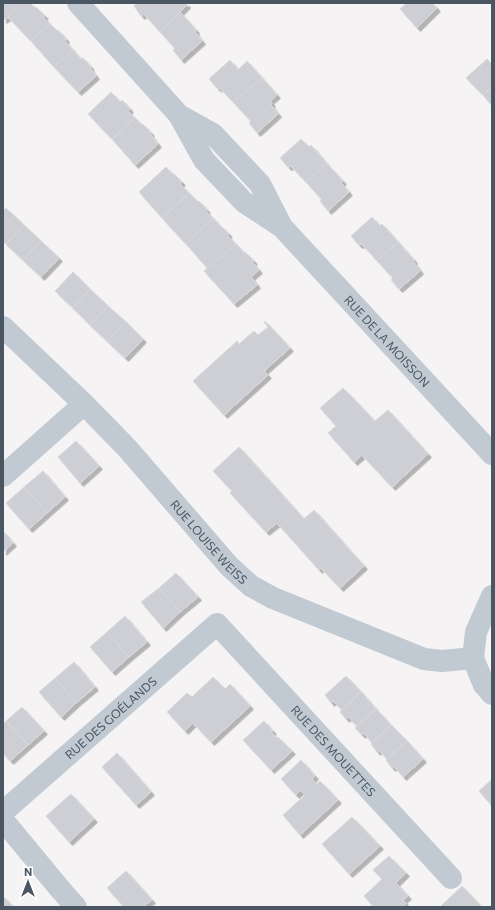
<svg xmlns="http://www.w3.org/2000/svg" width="495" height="910" font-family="Commissioner,sans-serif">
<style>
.building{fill:#cdcfd5;stroke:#d7d9de;filter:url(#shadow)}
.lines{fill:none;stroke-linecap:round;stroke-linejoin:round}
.minor{stroke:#c1cad2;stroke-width:22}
.labels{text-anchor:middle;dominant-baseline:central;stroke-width:3;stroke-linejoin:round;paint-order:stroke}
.street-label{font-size:12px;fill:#4a5661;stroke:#fff}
</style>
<defs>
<filter id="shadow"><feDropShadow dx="3.5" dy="3.5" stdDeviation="0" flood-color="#0004"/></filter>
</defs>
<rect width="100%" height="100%" fill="#f5f3f3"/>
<!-- building -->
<g class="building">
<path d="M3,3H22L8,17L3,20Z"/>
<path d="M22,3H30L35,8L36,7L45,16L43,17L50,24L31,41L8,17Z"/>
<path d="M137,3H186L187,5L160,32L144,14L141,16L134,6Z"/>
<path d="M407,3H432L437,8L417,28L400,9Z"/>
<path d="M180,12L196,30L195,32L202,41L181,60L173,50L175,48L160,32Z"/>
<path d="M50,24L57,31L58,30L66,39L65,41L73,50L54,67L31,41Z"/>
<path d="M73,50L81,59L83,58L91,67L90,68L96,76L78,92L54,67Z"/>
<path d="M487,59L492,64V87L483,95L466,78Z"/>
<path d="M230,60L238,70L247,61L262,78L233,102L220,88H217L209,79Z"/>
<path d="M262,78L277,95L270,101L272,103L271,105L278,114L257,133L249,123L251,121L233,102Z"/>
<path d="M492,87V106L483,95Z"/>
<path d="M111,92L120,102L122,100L130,109L128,111L135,118L112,139L88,114Z"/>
<path d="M135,118L142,125L143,124L151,133L150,134L158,144L135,165L112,139Z"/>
<path d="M301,139L309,147L311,145L327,164L306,182L291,166L288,167L280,158Z"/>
<path d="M327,164L343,181L341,183L349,192L328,211L320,201L322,200L306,182Z"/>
<path d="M166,167L172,174H174L182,182L180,184L189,193L162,218L139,192Z"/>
<path d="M189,193L198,202L199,201L207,210L206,211L213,218L186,244L162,218Z"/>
<path d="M6,208L24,225L6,244L3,241V211Z"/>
<path d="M372,217L380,226L382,224L398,242L377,261L362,244L359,245L351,236Z"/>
<path d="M213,218L219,226L220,225L229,234L227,235L236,244L208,269L186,244Z"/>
<path d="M24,225L41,241L23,260L6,244Z"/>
<path d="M41,241L59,258L41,277L23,260Z"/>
<path d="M398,242L414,260L413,261L420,271L399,289L391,280L393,278L377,261Z"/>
<path d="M236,244L244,253L245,252L254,261L252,262L259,270L251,277L257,285L234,304L204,271Z"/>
<path d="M73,272L90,289L73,308L55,291Z"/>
<path d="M90,289L108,306L90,325L73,308Z"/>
<path d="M108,306L126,322L107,341L90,325Z"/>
<path d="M265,321L290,348L264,371L268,375L224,415L193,381L237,341L239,344L254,331L258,335L268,327L264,322Z"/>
<path d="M126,322L143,339L125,358L107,341Z"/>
<path d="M343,388L375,421L388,410L428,454L392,487L362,455L354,462L328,433L336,426L320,408Z"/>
<path d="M76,441L99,466L80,483L58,457Z"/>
<path d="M239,447L304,519L314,510L364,566L340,588L321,568L319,570L277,523L266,532L230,493L232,491L213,471Z"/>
<path d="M43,471L65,497L47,513L24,487Z"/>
<path d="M24,487L47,513L29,529L6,503Z"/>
<path d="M3,531L13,543L3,552Z"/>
<path d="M176,573L198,597L180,612L159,588Z"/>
<path d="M159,588L180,612L163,628L141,602Z"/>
<path d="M125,616L147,642L129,657L107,632Z"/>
<path d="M107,632L129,657L112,672L90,647Z"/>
<path d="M74,662L95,687L76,703L55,678Z"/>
<path d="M346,676L361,692L342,710L333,701L331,703L325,695Z"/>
<path d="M213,677L225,689L230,684L250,706L211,742L193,723L185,731L167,712L187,693L192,697Z"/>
<path d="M55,678L76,703L61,717L39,692Z"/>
<path d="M361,692L376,709L357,726L348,717L346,719L340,712Z"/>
<path d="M22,707L44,731L28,745L6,721Z"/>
<path d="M376,709L391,725L372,743L364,733L362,735L355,728Z"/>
<path d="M6,721L28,745L10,761L3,753V724Z"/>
<path d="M264,721L273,731L271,732L277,738L278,737L292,751L271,770L243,740Z"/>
<path d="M391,725L407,741L387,759L379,750L377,752L371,744Z"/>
<path d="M407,741L423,759L403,777L394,766L392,768L386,760Z"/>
<path d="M117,753L151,792L136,805L102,767Z"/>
<path d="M301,760L315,776L312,779L317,784L320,781L338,800L300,835L283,815L305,795L301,790L296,795L281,779Z"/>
<path d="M492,779V806L479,791Z"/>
<path d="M71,794L94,819L69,842L46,816Z"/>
<path d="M352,817L380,846L349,874L322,844Z"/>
<path d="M389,856L406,873L396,883L408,896L403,900L406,904L403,907H374L364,896L382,879L373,870Z"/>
<path d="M126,871L152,900L143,907H124L107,888Z"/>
<path d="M462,886L482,907H440Z"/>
<path d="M3,896L13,907H3Z"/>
</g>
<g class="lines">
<!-- minor -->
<g class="minor">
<path d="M78,3L179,115"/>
<path id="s1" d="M282,227L260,184L213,134L179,115L204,160L244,202L282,227L492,454"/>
<path id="s2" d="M3,327L84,404L127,448L229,566L251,586L273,598L424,659L442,661L473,658"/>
<path d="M3,476L84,404"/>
<path d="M492,596L476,632L473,658L484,685L492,694"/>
<path id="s3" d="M3,812L217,624L451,878"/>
<path d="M3,820L60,889L76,907"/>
</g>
</g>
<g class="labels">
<!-- street labels -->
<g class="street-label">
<text stroke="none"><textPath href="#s1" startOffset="466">RUE DE LA MOISSON</textPath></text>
<text stroke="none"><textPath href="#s2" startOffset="298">RUE LOUISE WEISS</textPath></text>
<text stroke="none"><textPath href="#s3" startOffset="143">RUE DES GOÉLANDS</textPath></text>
<text stroke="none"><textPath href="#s3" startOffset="457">RUE DES MOUETTES</textPath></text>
</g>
</g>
<!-- border -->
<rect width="495" height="910" fill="none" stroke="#4a5661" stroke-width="8"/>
<!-- north arrow -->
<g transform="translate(28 882)" stroke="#ffffff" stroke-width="3" paint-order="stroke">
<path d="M0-3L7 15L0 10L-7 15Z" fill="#4a5661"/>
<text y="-6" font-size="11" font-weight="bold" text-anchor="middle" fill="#4a5661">N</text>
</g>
</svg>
